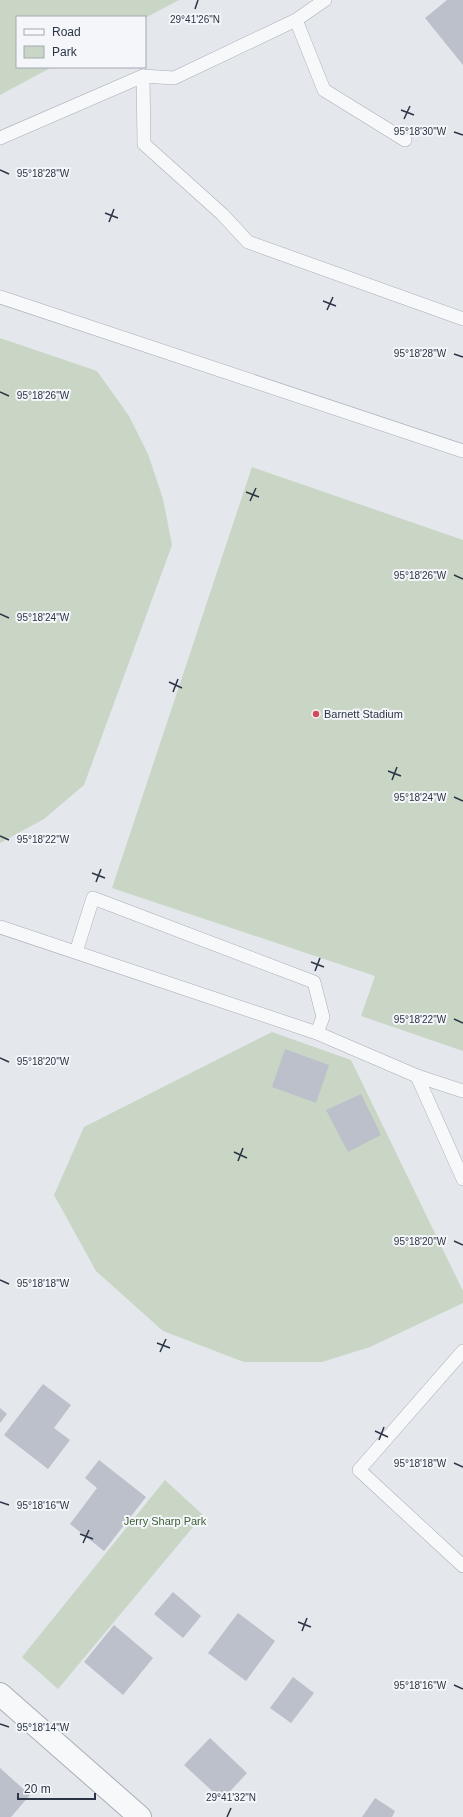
<svg xmlns="http://www.w3.org/2000/svg" width="463" height="1817" font-family="Arial,sans-serif">
<style>
.green{fill:#c9d6c5}
.building{fill:#bbc0ca}
.lines{fill:none;stroke-linecap:round;stroke-linejoin:round}
.service-casing{stroke:#a9aeb7;stroke-width:14}
.minor-casing{stroke:#a9aeb7;stroke-width:24}
.service{stroke:#f7f8fa;stroke-width:13}
.minor{stroke:#f7f8fa;stroke-width:22}
.ticks{fill:none;stroke:#2b3445;stroke-width:1.5}
.poi-dot{fill:#d1495b;stroke:#f4f6f9;stroke-width:1.5}
.labels{text-anchor:middle;dominant-baseline:central;stroke-width:4;stroke-linejoin:round;paint-order:stroke}
.poi-label{font-size:11px;fill:#2b3445;stroke:#f4f6f9;text-anchor:start}
.park-label{font-size:11px;fill:#3f6138;stroke:#f4f6f9}
.ticks-label{font-size:10px;text-anchor:middle;fill:#2b3445;stroke:#f4f6f9;stroke-width:4;stroke-linejoin:round;paint-order:stroke}
</style>
<rect width="100%" height="100%" fill="#e4e7ec"/>
<!-- green -->
<g class="green">
<path d="M0,0H179L145,18L17,17V67H52L0,95Z"/>
<path d="M0,338L97,371L129,416L148,454L163,499L172,545L84,785L44,819L0,843Z"/>
<path d="M252,467L463,540V1051L361,1016L375,976L112,888Z"/>
<path d="M272,1032L351,1060L463,1291V1303L370,1347L322,1362H244L163,1331L96,1271L54,1195L84,1127Z"/>
<path d="M165,1480L203,1515L58,1689L22,1657Z"/>
</g>
<!-- building -->
<g class="building">
<path d="M447,0H463V65L425,18Z"/>
<path d="M285,1049L329,1065L316,1103L272,1087Z"/>
<path d="M361,1094L381,1135L348,1152L326,1110Z"/>
<path d="M43,1384L71,1405L54,1428L70,1440L48,1469L4,1435Z"/>
<path d="M0,1408L7,1414L0,1423Z"/>
<path d="M99,1460L146,1497L104,1551L70,1524L97,1488L85,1478Z"/>
<path d="M173,1592L201,1616L183,1638L154,1614Z"/>
<path d="M238,1613L275,1641L246,1681L208,1653Z"/>
<path d="M114,1625L153,1658L123,1695L84,1662Z"/>
<path d="M293,1677L314,1693L291,1723L270,1708Z"/>
<path d="M210,1738L247,1773L222,1800L184,1765Z"/>
<path d="M0,1768L30,1795L11,1817H0Z"/>
<path d="M375,1798L395,1811L392,1817H362Z"/>
</g>
<g class="lines">
<!-- service casing -->
<g class="service-casing">
<g id="service">
<path d="M296,20L324,90L405,140"/>
<path d="M143,76L144,144L222,214L248,242L463,319"/>
<path d="M0,138L143,76L174,78L296,20L325,0"/>
<path d="M0,297L463,451"/>
<path d="M0,927L317,1033L417,1076L463,1091"/>
<path d="M76,952L93,898L314,982L323,1017L317,1033"/>
<path d="M417,1076L463,1179"/>
<path d="M463,1351L359,1470L463,1566"/>
</g>
</g>
<!-- minor casing -->
<g class="minor-casing">
<path id="minor" d="M0,1694L140,1817"/>
</g>
<!-- service -->
<use href="#service" class="service"/>
<!-- minor -->
<use href="#minor" class="minor"/>
</g>
<!-- ticks -->
<path class="ticks" d="M195,9L198,0M401,110L414,115M404,119L410,106M454,132L463,135M0,170L9,174M105,213L118,218M109,222L114,209M323,301L336,306M327,310L333,297M454,354L463,357M0,392L9,396M246,492L259,497M250,501L256,488M454,575L463,579M0,614L9,618M169,682L182,688M173,692L178,679M388,771L401,776M392,780L397,767M454,797L463,801M0,836L9,840M92,873L105,878M96,882L101,869M311,962L324,967M315,971L320,958M454,1019L463,1023M0,1058L9,1062M234,1152L247,1158M238,1161L243,1148M454,1241L463,1245M0,1280L9,1284M157,1343L170,1348M160,1352L166,1339M375,1431L388,1437M379,1440L384,1427M454,1463L463,1467M0,1502L9,1505M80,1534L93,1539M83,1543L89,1530M298,1622L311,1627M302,1631L307,1618M454,1685L463,1689M0,1724L9,1727M227,1817L231,1808"/>
<!-- markers -->
<circle class="poi-dot" cx="316" cy="714" r="4"/>
<g class="labels">
<!-- poi labels -->
<g class="poi-label">
<text x="324" y="714">Barnett Stadium</text>
</g>
<!-- park labels -->
<g class="park-label">
<text x="165" y="1521">Jerry Sharp Park</text>
</g>
</g>
<g class="ticks-label">
<text x="195" y="23">29°41'26"N</text>
<text x="420" y="135">95°18'30"W</text>
<text x="43" y="177">95°18'28"W</text>
<text x="420" y="357">95°18'28"W</text>
<text x="43" y="399">95°18'26"W</text>
<text x="420" y="579">95°18'26"W</text>
<text x="43" y="621">95°18'24"W</text>
<text x="420" y="801">95°18'24"W</text>
<text x="43" y="843">95°18'22"W</text>
<text x="420" y="1023">95°18'22"W</text>
<text x="43" y="1065">95°18'20"W</text>
<text x="420" y="1245">95°18'20"W</text>
<text x="43" y="1287">95°18'18"W</text>
<text x="420" y="1467">95°18'18"W</text>
<text x="43" y="1509">95°18'16"W</text>
<text x="420" y="1689">95°18'16"W</text>
<text x="43" y="1731">95°18'14"W</text>
<text x="231" y="1801">29°41'32"N</text>
</g>
<!-- legend -->
<rect x="16" y="16" width="130" height="52" fill="#f4f6f9" stroke="#a4a8b1"/>
<rect x="24" y="29" width="20" height="6" fill="#f7f8fa" stroke="#a4a8b1"/>
<text x="52" y="36" font-size="12" fill="#2b3445">Road</text>
<rect x="24" y="46" width="20" height="12" fill="#c9d6c5" stroke="#a4a8b1"/>
<text x="52" y="56" font-size="12" fill="#2b3445">Park</text>
<!-- scale -->
<path d="M18 1793v6h77v-6" fill="none" stroke="#2b3445" stroke-width="2"/>
<text x="24" y="1793" font-size="12" fill="#2b3445" stroke="#f4f6f9" stroke-width="3" paint-order="stroke">20 m</text>
</svg>
